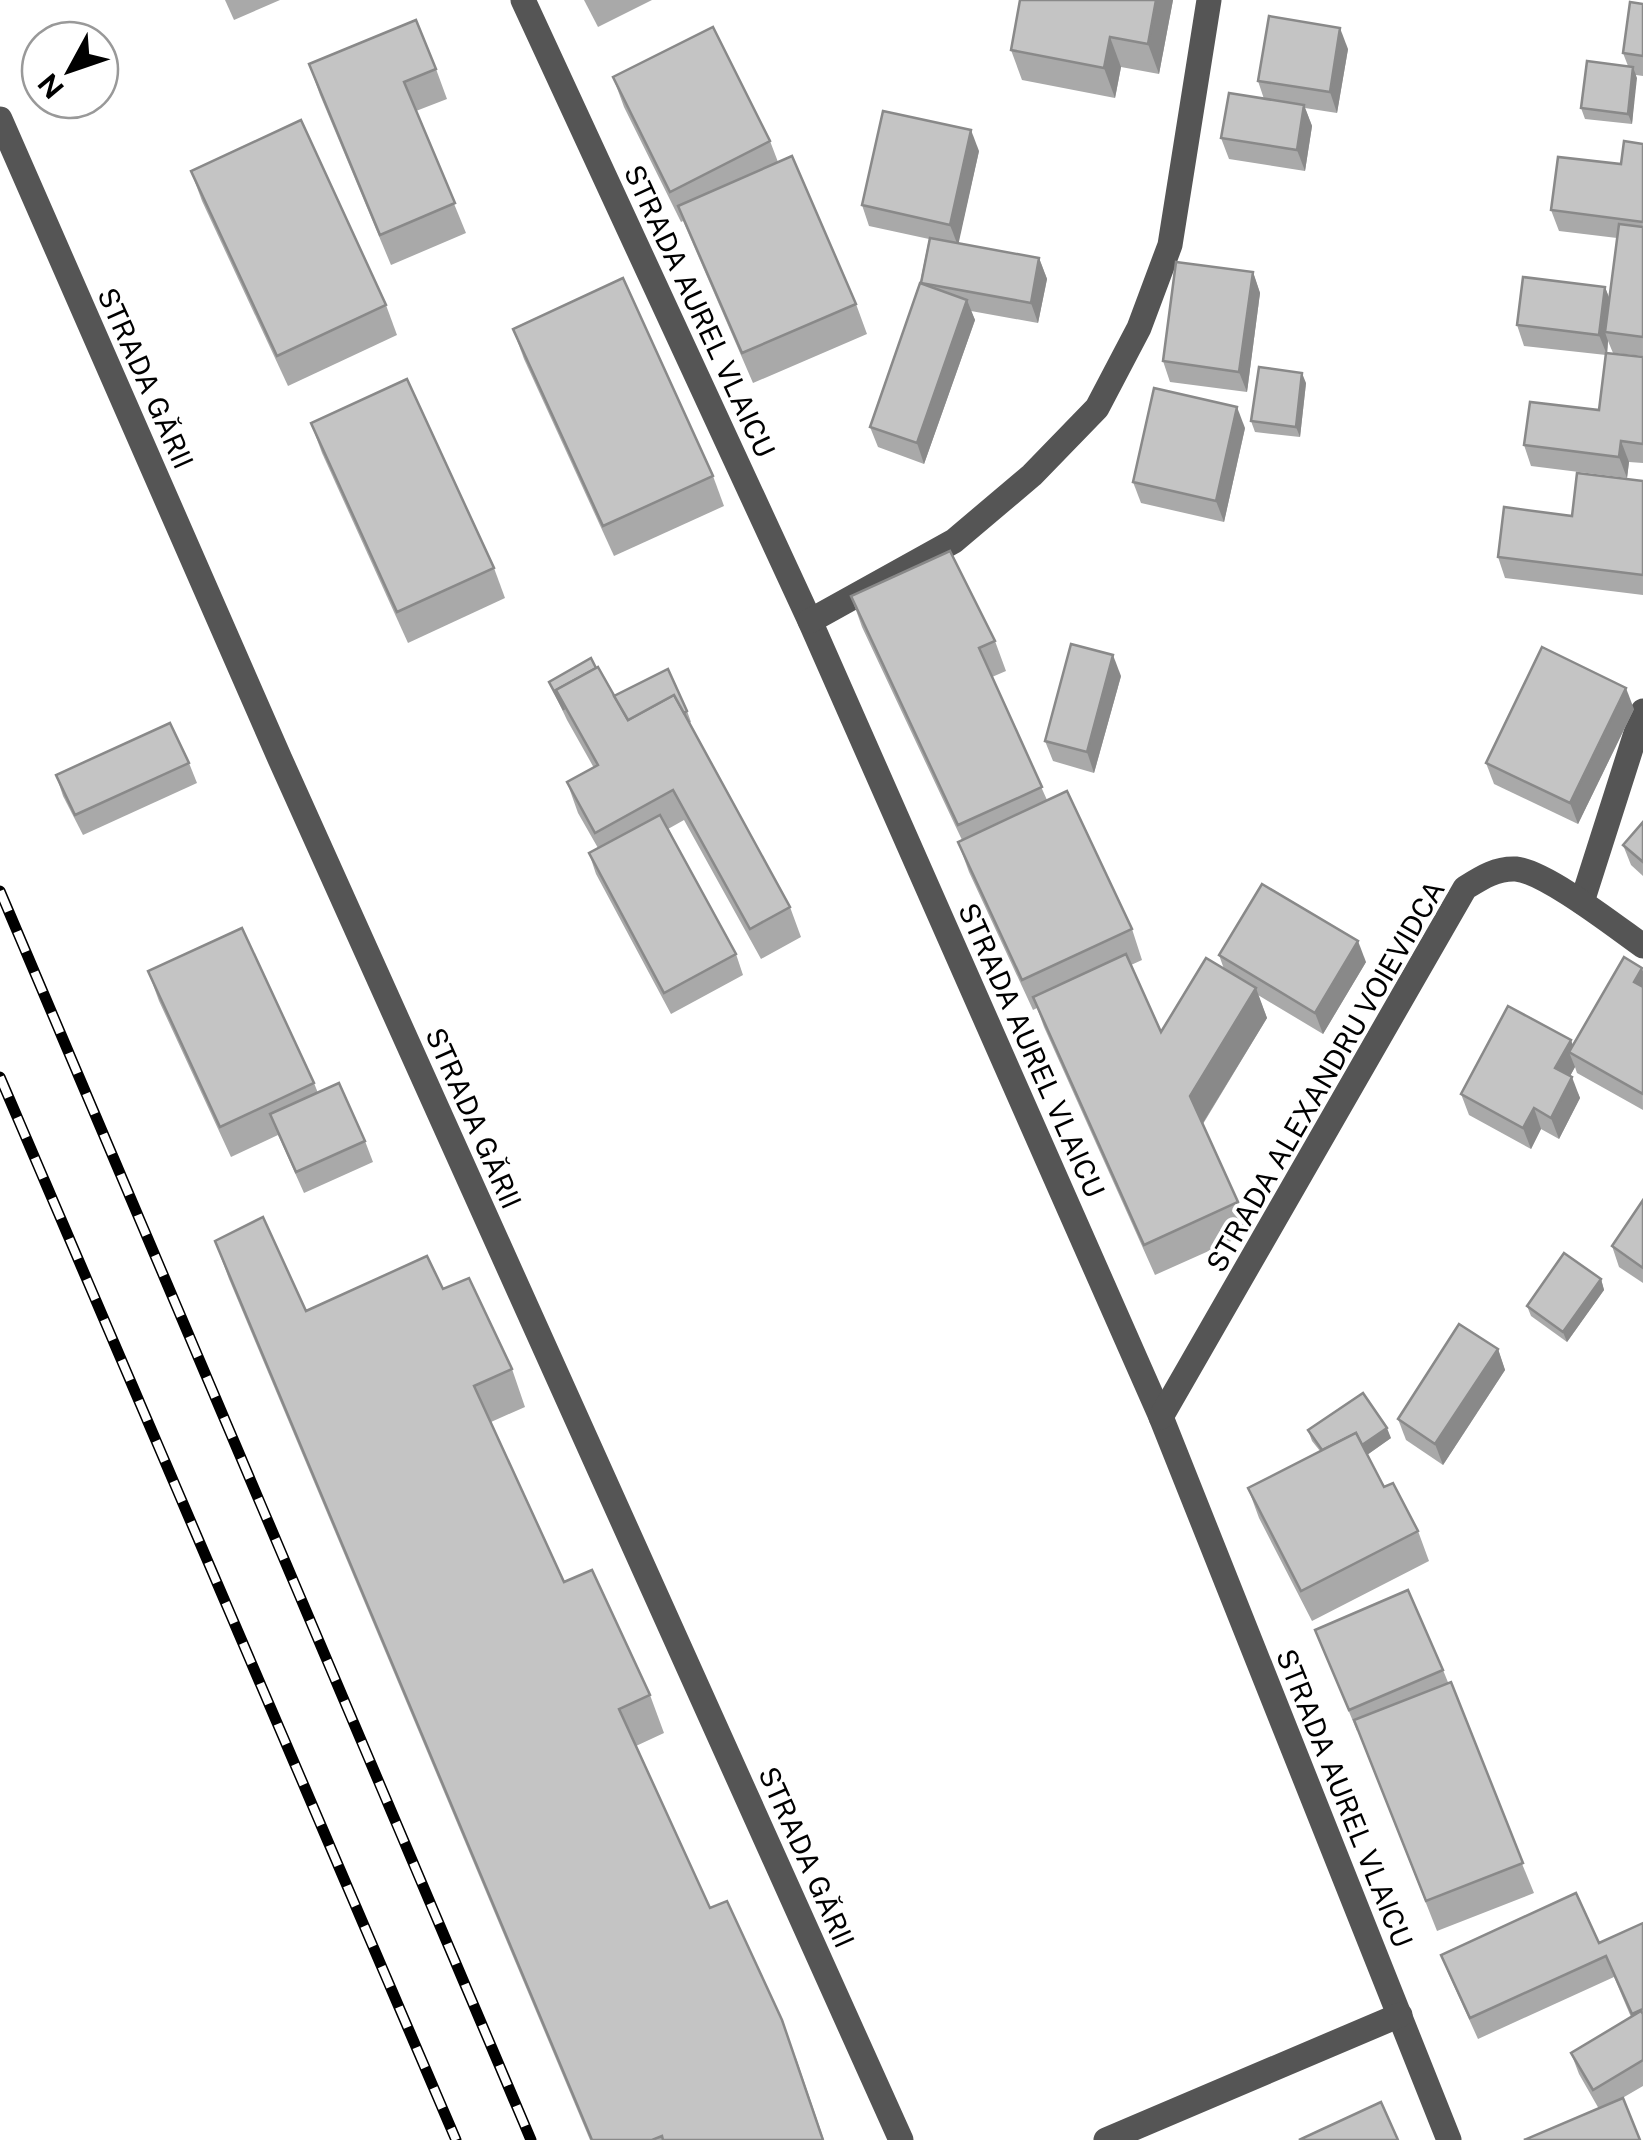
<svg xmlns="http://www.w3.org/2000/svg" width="1643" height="2140" font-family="'Public Sans',sans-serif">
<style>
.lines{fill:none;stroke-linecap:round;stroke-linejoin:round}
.minor{stroke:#555;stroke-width:25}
.rail-casing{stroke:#000;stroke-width:11}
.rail{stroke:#fff;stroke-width:8;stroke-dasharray:22;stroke-linecap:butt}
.wall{fill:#a9a9a9}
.shaded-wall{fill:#898989}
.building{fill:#c4c4c4;stroke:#898989;stroke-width:2.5}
.labels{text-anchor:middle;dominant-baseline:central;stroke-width:8;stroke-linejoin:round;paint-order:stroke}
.street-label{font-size:28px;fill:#000;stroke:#fff}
</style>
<rect width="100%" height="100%" fill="#fff"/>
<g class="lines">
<!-- minor -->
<g class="minor">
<path d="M523,0L810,621L1161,1417L1449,2140"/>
<path d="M0,119L280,759L901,2140"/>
<path d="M810,621L954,541L1032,475L1097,408L1139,328L1170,245L1209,0"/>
<path d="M1582,902L1643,711"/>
<path d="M1161,1417L1465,888C1481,878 1496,868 1516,869C1546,872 1616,927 1643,946"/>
<path d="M1106,2140L1400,2015"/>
</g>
<!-- rail casing -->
<g class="rail-casing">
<g id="rail">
<path d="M0,891L531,2140"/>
<path d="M0,1077L456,2140"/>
</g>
</g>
<!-- rail -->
<use href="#rail" class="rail"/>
</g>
<!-- wall -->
<g class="wall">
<path d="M225,0H280L234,20Z"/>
<path d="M584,0H652L598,27Z"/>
<path d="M1173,0L1159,74L1121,67L1115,98L1022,80L1011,50Z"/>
<path d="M1643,4V76L1636,75L1632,124L1585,119L1581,108L1628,66L1623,53Z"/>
<path d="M1348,49L1337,113L1305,108L1312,126L1305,171L1229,159L1221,138L1264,99L1258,81Z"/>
<path d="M309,64L436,69L447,99L416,111L466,233L391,265L320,95Z"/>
<path d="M613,77L770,141L778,162L856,304L867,334L753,383L683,221L681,222L624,107Z"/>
<path d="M1643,144V356L1613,353L1608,341L1607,353L1643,357V463L1629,462L1627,478L1531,466L1524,445L1599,410L1606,355L1524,346L1517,325L1605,287L1609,298L1617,238L1559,231L1551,210L1621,164Z"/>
<path d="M979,151L958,243L1039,258L1047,279L1038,323L971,311L975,320L924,464L878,447L870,427L920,283L929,239L869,226L862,205Z"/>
<path d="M191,171L386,305L397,335L288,386L202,201Z"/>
<path d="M1253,272L1260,293L1247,392L1170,382L1163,361Z"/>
<path d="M513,329L713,476L724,506L614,556L524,359Z"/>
<path d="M1306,383L1300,437L1255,432L1251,421Z"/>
<path d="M311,423L494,568L505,598L408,643L322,453Z"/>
<path d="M1245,428L1224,522L1141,503L1133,482Z"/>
<path d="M1643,481V595L1505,578L1498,557Z"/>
<path d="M851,596L995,641L1006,671L992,677L1047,800L1132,929L1142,960L1131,965L1161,1032L1224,969L1219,955L1366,962L1323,1034L1258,995L1267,1018L1203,1124L1238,1202L1249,1233L1155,1275L1044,1027L1037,1008L1033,1010L969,872L958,842L962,840L862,627Z"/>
<path d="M596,668L614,696L687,711L691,722L689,723L790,907L801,937L761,959L684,820L668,829L736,954L743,975L671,1014L596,874L589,853L598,848L578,813L567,782L594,768L567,720L549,682Z"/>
<path d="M1121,676L1094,773L1053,761L1045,741Z"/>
<path d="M1634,709L1578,824L1494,784L1486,763Z"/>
<path d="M189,763L197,783L83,835L63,796L56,775Z"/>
<path d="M1643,822V876L1631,865L1623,845Z"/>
<path d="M1642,968L1643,1110L1577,1073L1575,1067L1570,1076L1580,1098L1559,1139L1541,1129L1531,1149L1469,1115L1461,1094L1573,1046Z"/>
<path d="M148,971L314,1083L318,1093L365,1141L373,1162L304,1193L278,1135L231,1157L159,1001Z"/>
<path d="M1643,1200V1283L1619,1267L1612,1246Z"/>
<path d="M215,1241L306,1311L443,1289L512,1369L525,1407L491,1422L564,1582L650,1695L664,1733L636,1746L710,1908L796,2058L824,2140H590L229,1279Z"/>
<path d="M1601,1279L1604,1290L1567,1342L1531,1316L1527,1306Z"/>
<path d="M1498,1349L1505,1370L1443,1465L1406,1440L1398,1419Z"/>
<path d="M1308,1430L1391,1438L1367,1455L1384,1487L1418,1531L1429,1561L1312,1621L1259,1518L1248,1488L1320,1451L1312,1441Z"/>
<path d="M1315,1630L1443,1670L1534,1893L1437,1931L1358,1731H1357Z"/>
<path d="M1643,1923V2086L1619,2100L1599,2109L1579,2074L1571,2053L1631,2017L1614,1977L1478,2039L1449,1975L1441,1955L1599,1943Z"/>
</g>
<!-- shaded-wall -->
<g class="shaded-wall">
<path d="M1156,0H1173L1159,74L1148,44Z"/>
<path d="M1340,28L1348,49L1337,113L1330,92Z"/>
<path d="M1110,37L1121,67L1115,98L1104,68Z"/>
<path d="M1633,67L1637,78L1632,124L1628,114Z"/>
<path d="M1304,105L1312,126L1305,171L1297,150Z"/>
<path d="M971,130L979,151L958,246L950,225Z"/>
<path d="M1039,258L1047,279L1038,323L1031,303Z"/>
<path d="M1253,272L1260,293L1247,392L1239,372Z"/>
<path d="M1605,287L1613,308L1605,332L1608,341L1607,355L1599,335Z"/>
<path d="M967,300L975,320L924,464L917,443Z"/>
<path d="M1302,373L1306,383L1300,437L1296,427Z"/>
<path d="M1237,407L1245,428L1224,522L1216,501Z"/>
<path d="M1621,441L1629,462L1627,478L1619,457Z"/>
<path d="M1113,655L1121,676L1094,773L1087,752Z"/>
<path d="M1626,688L1634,709L1578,824L1570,803Z"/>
<path d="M1358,941L1366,962L1323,1034L1315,1013Z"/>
<path d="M1642,968L1643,971V1000L1634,982Z"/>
<path d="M1256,988L1267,1018L1201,1126L1190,1096Z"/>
<path d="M1571,1040L1577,1056L1569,1052L1575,1067L1563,1089L1555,1068Z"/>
<path d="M1572,1077L1580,1098L1559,1139L1551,1118Z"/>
<path d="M1534,1108L1541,1129L1531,1149L1523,1128Z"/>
<path d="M1601,1279L1604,1290L1567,1342L1563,1332Z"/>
<path d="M1498,1349L1505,1370L1443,1465L1435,1444Z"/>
<path d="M1387,1428L1391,1438L1337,1476L1333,1465Z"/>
</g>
<!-- building -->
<g class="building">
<path d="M1020,0H1156L1148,44L1110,37L1104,68L1011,50Z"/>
<path d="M1630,2L1643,4V56L1623,53Z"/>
<path d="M1269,16L1340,28L1330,92L1258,81Z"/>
<path d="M416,20L436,69L404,82L455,203L380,235L309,64Z"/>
<path d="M713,27L770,141L670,192L613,77Z"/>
<path d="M1587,61L1633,67L1628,114L1581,108Z"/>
<path d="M1229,93L1304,105L1297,150L1221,138Z"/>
<path d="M883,111L971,130L950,225L862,205Z"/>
<path d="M301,120L386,305L277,356L191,171Z"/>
<path d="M1624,141L1643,144V222L1551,210L1558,157L1621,164Z"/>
<path d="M792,156L856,304L742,353L678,206Z"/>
<path d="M1619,224L1643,227V337L1605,332Z"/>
<path d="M930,238L1039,258L1031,303L921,283Z"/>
<path d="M1176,262L1253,272L1239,372L1163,361Z"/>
<path d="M1523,277L1605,287L1599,335L1517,325Z"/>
<path d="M623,278L713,476L603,526L513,329Z"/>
<path d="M920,283L967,300L917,443L870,427Z"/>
<path d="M1606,353L1643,357V444L1621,441L1619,457L1524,445L1530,402L1599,410Z"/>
<path d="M1259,367L1302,373L1296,427L1251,421Z"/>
<path d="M407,379L494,568L397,612L311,423Z"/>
<path d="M1154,388L1237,407L1216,501L1133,482Z"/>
<path d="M1577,473L1643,481V575L1498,557L1504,507L1572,516Z"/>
<path d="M950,551L995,641L979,648L1042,787L958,825L851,596Z"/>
<path d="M1071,644L1113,655L1087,752L1045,741Z"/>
<path d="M1542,647L1626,688L1570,803L1486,763Z"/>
<path d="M591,658L596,668L556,690L564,710L549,682Z"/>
<path d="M598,667L628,720L674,695L790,907L750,929L673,790L595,833L567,782L598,765L556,690Z"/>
<path d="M668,669L687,711L684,713L674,695L628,720L614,696Z"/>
<path d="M170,723L189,763L75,815L56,775Z"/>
<path d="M1067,791L1132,929L1022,980L958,842Z"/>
<path d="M660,815L736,954L664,993L589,853Z"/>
<path d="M1643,822V862L1623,845Z"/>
<path d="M1262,884L1358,941L1315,1013L1219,955Z"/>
<path d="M242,928L314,1083L220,1127L148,971Z"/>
<path d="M1126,954L1161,1032L1206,958L1256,988L1190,1096L1238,1202L1144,1245L1033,997Z"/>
<path d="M1624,957L1642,968L1634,982L1643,987V1094L1569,1052Z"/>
<path d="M1508,1006L1571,1040L1555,1068L1572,1077L1551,1118L1534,1108L1523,1128L1461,1094Z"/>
<path d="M339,1083L365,1141L296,1172L270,1114Z"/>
<path d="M1643,1200V1268L1612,1246Z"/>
<path d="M263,1217L306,1311L427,1256L443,1289L469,1278L512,1369L474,1386L564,1582L592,1570L650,1695L619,1709L710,1908L727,1901L782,2020L823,2140H663L662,2136L652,2140H592L215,1241Z"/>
<path d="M1564,1253L1601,1279L1563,1332L1527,1306Z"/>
<path d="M1459,1324L1498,1349L1435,1444L1398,1419Z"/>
<path d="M1363,1393L1387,1428L1362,1445L1356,1433L1322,1450L1308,1430Z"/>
<path d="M1356,1433L1384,1487L1393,1483L1418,1531L1301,1591L1248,1488Z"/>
<path d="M1408,1590L1443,1670L1349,1710L1315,1630Z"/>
<path d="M1451,1682L1523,1863L1426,1901L1354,1720Z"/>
<path d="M1576,1893L1599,1943L1643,1923V2009L1632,2014L1606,1956L1470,2018L1441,1955Z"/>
<path d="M1641,2011L1643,2014V2060L1593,2090L1571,2053Z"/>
<path d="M1623,2098L1640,2140H1524Z"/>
<path d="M1381,2102L1398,2140H1299Z"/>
</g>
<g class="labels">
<!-- street labels -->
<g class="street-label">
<text transform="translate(700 311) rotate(65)">STRADA AUREL VLAICU</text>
<text transform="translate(146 378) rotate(66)">STRADA GĂRII</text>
<text transform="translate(1032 1050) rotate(66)">STRADA AUREL VLAICU</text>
<text transform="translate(1325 1076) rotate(-60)">STRADA ALEXANDRU VOIEVIDCA</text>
<text transform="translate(474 1118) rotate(66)">STRADA GĂRII</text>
<text transform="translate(1345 1798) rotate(68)">STRADA AUREL VLAICU</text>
<text transform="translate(807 1857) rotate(66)">STRADA GĂRII</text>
</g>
</g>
<!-- north arrow -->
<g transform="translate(70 70) rotate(230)"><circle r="48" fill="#ffffff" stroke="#999999" stroke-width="2.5"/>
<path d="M0-8L18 38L0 25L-18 38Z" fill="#000000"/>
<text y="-15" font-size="28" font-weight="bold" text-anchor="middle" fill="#000000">N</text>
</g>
</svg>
